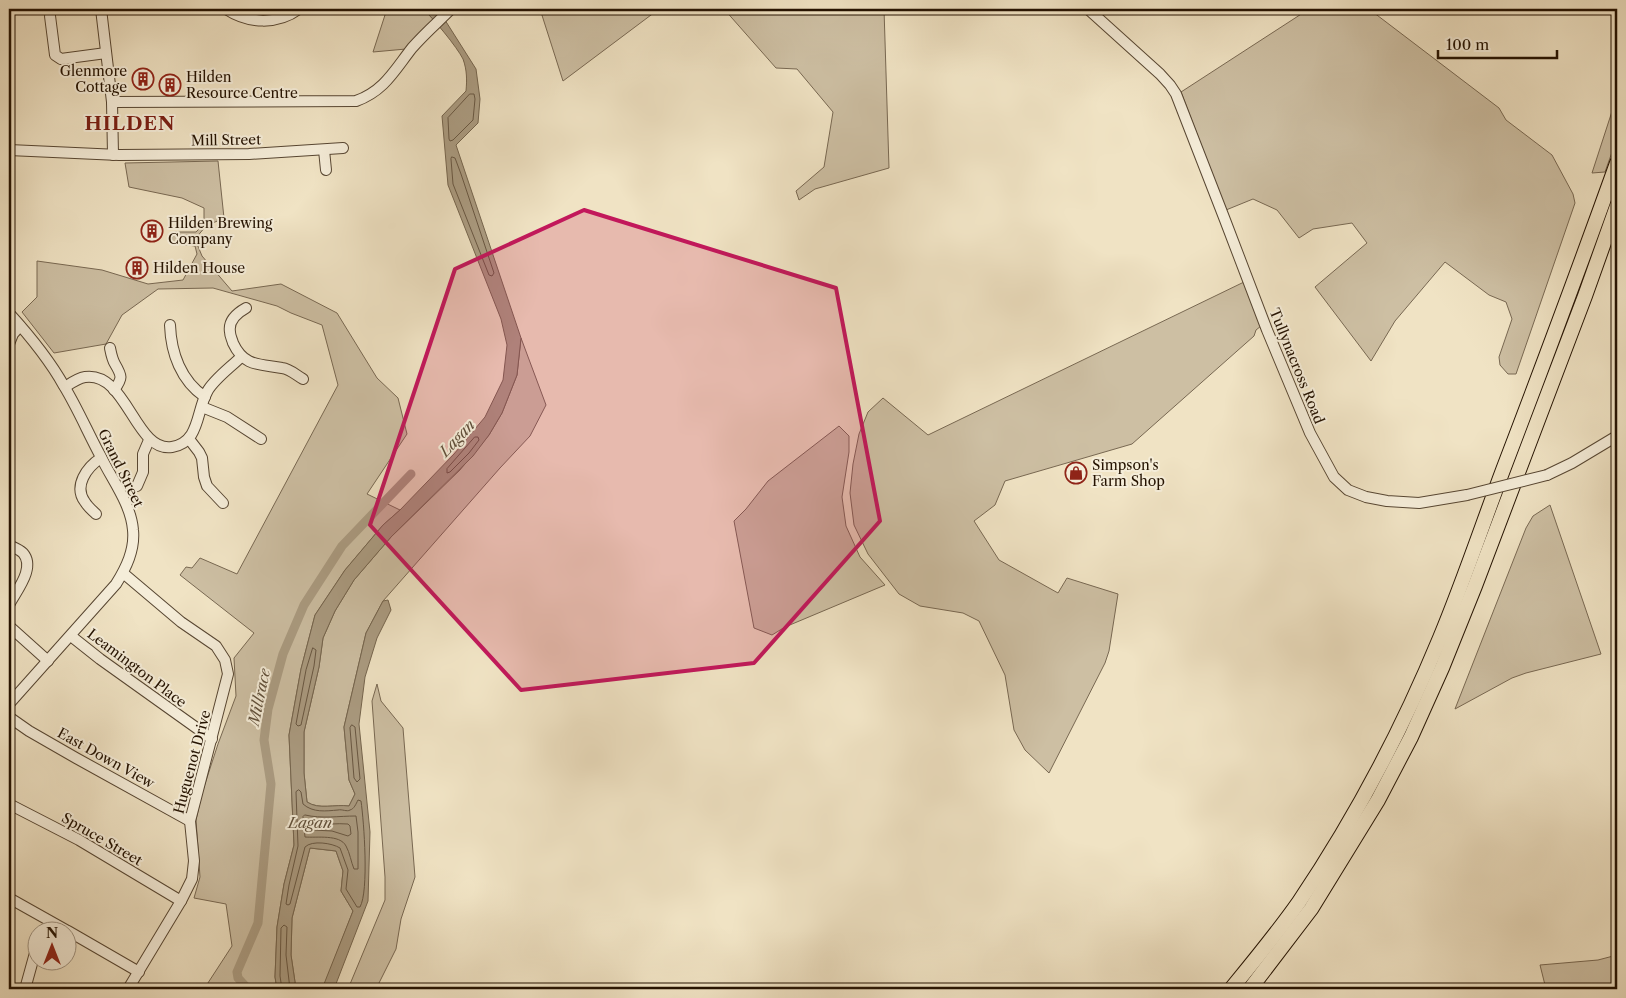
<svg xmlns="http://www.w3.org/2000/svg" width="1626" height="998" font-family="'Libre Caslon Text',serif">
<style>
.green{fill:#cdbfa3;stroke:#786852}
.water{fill:#ab9c82;stroke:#75654e}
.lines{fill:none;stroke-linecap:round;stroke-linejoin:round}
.shore{stroke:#685742;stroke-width:1}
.canal{stroke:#ab9c82;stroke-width:9}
.minor-casing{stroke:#574632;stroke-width:12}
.highway-casing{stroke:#241201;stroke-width:16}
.minor{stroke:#f5edd9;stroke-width:10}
.highway{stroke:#f0e3c4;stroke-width:14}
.minor-bridge-casing{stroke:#574632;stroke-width:12;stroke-linecap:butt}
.minor-bridge{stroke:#f5edd9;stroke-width:10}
.marked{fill:#c2185b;fill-opacity:0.2;stroke:#c2185b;stroke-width:4;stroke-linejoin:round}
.labels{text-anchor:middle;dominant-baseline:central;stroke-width:4;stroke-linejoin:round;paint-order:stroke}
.poi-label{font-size:14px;fill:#241201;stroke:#f5edd9;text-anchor:start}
.street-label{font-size:14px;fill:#241201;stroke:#f5edd9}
.water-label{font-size:15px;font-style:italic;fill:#61503b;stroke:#f5edd9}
.district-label{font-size:19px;font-weight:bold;letter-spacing:1px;fill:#7a1f14;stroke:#f5edd9}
</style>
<rect width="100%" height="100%" fill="#f0e3c4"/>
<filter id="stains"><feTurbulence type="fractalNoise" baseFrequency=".004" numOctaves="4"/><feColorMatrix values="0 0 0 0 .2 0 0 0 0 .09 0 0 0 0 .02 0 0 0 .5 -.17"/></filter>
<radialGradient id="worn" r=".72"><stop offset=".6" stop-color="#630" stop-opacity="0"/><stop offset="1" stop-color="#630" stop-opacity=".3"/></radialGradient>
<!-- green -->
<g class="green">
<path d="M384,9H423L434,20L406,49L373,52L385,15Z"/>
<path d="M540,9H659L563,81Z"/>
<path d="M688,9H884L889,168L815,189L799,200L796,191L824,167L833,112L797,69L776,68L724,9Z"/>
<path d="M1309,9H1369L1499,108L1506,120L1552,155L1573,194L1575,203L1516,374H1508L1500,365L1499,357L1512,319L1506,302L1489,295L1445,262L1395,321L1371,361L1315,287L1367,243L1352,223L1313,229L1299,238L1277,210L1253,199L1226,210L1181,92Z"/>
<path d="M1617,96V138L1605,172L1592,173Z"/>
<path d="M218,161L224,218L206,226L195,239L202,256L232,291L281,284L337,313L377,378L398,398L407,434L367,494L400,510L383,525L345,570L315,615L301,669L289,735L294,845L284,884L277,927L275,977L277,989H204L232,946L226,904L194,898L200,877L196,820L202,793L218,744L236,696L234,658L254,633L180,575L186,567L192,568L200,558L237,574L338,385L322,325L291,313L277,306L213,288L158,289L122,315L106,344L54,353L22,312L37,297V261L102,270L148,284L183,280L197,254L195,246L172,243L173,232H196L204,224V208L182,198L129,187L125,163Z"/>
<path d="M1244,282L1261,326L1256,330L1254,336L1132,444L1005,481L995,505L974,521L999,560L1058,593L1067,578L1118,594L1109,651L1105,663L1049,773L1025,750L1014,730L1005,675L979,621L963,613L920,606L899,594L868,554L854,525L850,493L853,464L859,434L868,412L883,398L928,435Z"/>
<path d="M521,338L546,405L530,436L500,468L383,601L366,633L344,727L349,780L355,794L349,806C335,804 319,810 307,802L304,773V732L319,667L323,638L335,611L354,580L391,537L460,470L489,435L502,413L517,375Z"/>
<path d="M839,426L849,436V452L842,497L846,526L860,557L885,585L785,627L772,635L754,628L734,521L746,509L768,481Z"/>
<path d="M1550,505L1601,654L1526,673L1512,678L1455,709L1526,528L1533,516Z"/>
<path d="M377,684L381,701L403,728L415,877L401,919L396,949L376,989H348L385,900V877L372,701Z"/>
<path d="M310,848L336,851L343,871L341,891L353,911L323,989H295V982L291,955L292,918Z"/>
<path d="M1617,955V989H1546L1540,965L1598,960Z"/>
</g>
<!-- water -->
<path class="water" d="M423,9H438L476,69L480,99L478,123L456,145L521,338L517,375L502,413L489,435L473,456L391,537L354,580L335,611L323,638L319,667L304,732V773L307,802C319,810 335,804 349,806L355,794L349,780L344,727L366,633L383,601L388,600L391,610L377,638L365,677L359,724L370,832L368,901L334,989H322L353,911L341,891L343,871L336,851L310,848L292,918L291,955L295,982V989H277L275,977L277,927L284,884L294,845L289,735L301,669L315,615L345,570L383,525L400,510L454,454L485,417L503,380L507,345L501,319L448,185L442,116L466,91C467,80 467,70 463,59C457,47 433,18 423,9Z"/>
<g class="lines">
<!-- shore -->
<g class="shore">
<path d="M470,94H474L475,99L473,120L453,140L450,141L449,139L448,118Z"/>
<path d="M452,157L455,158L461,174L494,273L492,276L489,275L453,184L451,159Z"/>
<path d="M475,437H478L479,440L469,453L450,472L447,473V469Z"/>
<path d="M313,648L316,650L314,666L301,725L298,726L296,724L306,670Z"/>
<path d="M352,725L355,727L360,779L357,782L354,778L350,728Z"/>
<path d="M299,790L301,792L303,804C313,813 326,811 338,810C342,809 347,812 350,810C354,809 356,804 358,800L361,801C364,822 369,891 360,907H357L346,889L348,870L340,848C332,843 312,840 305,847L290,904L288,905L286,904L289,885L298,846L296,792Z"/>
<path d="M305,815C322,819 339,816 356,816L358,832V869H354C351,862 350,853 346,846C340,834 316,838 305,837L303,817Z"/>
<path d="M314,824C326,825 337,823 348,824L350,826L351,834L348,836L332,831L313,830L311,826Z"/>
<path d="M282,989L280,976L281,928L284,925L287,927L286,955L290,989"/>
</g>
<!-- canal -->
<path class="canal" d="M248,989L238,978L237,972L258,923L271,784L264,740L268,709L283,654L304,605L342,546L411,474"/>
<!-- minor casing -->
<g class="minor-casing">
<g id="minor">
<path d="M101,9L112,102L113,155"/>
<path d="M226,9C249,24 277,25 299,9"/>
<path d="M1088,9L1160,74L1170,85L1176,94L1225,220L1267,330L1310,433L1334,477L1348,490L1366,497L1387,501L1419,503L1467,495"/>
<path d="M50,16L55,55L61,59L106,53"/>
<path d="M112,102L356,101C384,91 394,71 412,48C424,34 438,22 451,9"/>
<path d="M9,150L119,155L249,154L343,148"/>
<path d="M324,150L326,170"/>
<path d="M246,308C237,313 228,320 230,332C230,336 232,339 233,343C244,367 260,364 282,368C290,369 296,375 303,379"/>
<path d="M9,313C29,335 49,359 64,386C78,409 88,433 101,457C112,480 131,504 133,530C135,550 126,568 116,584L9,704"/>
<path d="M170,325C171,353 181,381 205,397"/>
<path d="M9,344L13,334L20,326"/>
<path d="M110,348C111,353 112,359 115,364C122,376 123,378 114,390"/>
<path d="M65,387C71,383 78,378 85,377C127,371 135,453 172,447C200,442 196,412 207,392C213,380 231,367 241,357"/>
<path d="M202,407L227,417L261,439"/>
<path d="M189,439L199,452L202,458L204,477L207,486L223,503"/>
<path d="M1547,475L1572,463L1617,436"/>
<path d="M137,486L143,472V454L149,440"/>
<path d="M96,514C92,510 88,507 85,502C73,486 87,467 101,458"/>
<path d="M9,545C13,547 19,549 23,553C36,568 16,591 9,605"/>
<path d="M123,573L181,622L216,646L225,660L228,674L190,821L194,861L192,879L181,901L128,989"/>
<path d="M9,626L48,661"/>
<path d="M71,636L100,659L212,739"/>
<path d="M9,717L29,731L76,758L190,821"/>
<path d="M9,804L79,840L181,901"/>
<path d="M9,898L66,930"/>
<path d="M68,931L139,972"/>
<path d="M25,989L38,942"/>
</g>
</g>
<!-- highway casing -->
<g class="highway-casing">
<g id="highway">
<path d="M1231,989C1254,961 1278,932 1299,902C1355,819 1402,730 1440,638C1463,583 1482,526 1503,470C1542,368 1580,266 1617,163"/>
<path d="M1250,989L1311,909L1378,800L1411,737L1442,668L1475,586L1585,296L1617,206"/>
</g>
</g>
<!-- minor -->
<use href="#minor" class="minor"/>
<!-- highway -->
<use href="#highway" class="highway"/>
<!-- minor-bridge casing -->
<g class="minor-bridge-casing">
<path id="minor-bridge" d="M1467,495L1547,475"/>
</g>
<!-- minor-bridge -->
<use href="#minor-bridge" class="minor-bridge"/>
</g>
<!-- marked area -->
<path class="marked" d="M584,210L836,288L880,521L754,663L521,690L370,525L455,269Z"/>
<!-- icons -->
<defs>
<g id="building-ring" transform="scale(1.125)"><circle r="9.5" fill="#f5edd9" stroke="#8f2418" stroke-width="1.5"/><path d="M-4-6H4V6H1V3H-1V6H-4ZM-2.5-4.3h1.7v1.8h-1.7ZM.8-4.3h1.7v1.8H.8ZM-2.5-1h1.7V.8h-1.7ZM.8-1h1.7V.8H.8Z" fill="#8f2418"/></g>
<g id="shop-ring" transform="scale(1.125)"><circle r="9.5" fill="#f5edd9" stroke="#8f2418" stroke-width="1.5"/><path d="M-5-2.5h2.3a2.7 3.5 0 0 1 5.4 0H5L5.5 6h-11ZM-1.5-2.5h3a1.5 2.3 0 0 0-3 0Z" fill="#8f2418"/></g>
</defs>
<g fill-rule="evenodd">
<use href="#building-ring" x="143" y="79"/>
<use href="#building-ring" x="170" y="85"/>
<use href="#building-ring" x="152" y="231"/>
<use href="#building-ring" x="137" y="268"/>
<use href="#shop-ring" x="1076" y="473"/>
</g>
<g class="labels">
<!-- poi labels -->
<g class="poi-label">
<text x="127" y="71" text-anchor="end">Glenmore<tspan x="127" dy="16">Cottage</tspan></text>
<text x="186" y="77">Hilden<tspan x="186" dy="16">Resource Centre</tspan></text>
<text x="168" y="223">Hilden Brewing<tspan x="168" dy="16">Company</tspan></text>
<text x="153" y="268">Hilden House</text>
<text x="1092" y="465">Simpson's<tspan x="1092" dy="16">Farm Shop</tspan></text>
</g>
<!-- street labels -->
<g class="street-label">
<text transform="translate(226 140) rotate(-1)">Mill Street</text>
<text transform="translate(1297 366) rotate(68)">Tullynacross Road</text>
<text transform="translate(121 468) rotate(64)">Grand Street</text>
<text transform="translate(137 668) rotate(37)">Leamington Place</text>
<text transform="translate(106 758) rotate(29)">East Down View</text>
<text transform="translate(192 762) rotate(-75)">Huguenot Drive</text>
<text transform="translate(102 839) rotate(30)">Spruce Street</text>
</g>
<!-- water labels -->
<g class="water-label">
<text transform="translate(457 438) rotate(-47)">Lagan</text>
<text transform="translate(259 697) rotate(-78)">Millrace</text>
<text x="310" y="822">Lagan</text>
</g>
<!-- district labels -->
<g class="district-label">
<text x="130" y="123">HILDEN</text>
</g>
</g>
<!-- margin -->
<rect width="1626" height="998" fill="none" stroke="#f0e3c4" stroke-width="30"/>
<rect x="10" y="10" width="1606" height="978" fill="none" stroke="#241201" stroke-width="2.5"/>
<rect x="15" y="15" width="1596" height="968" fill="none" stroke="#241201"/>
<!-- north arrow -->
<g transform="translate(52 946)"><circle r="24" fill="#f5edd9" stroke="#a19583"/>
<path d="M0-4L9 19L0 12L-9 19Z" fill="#8f2418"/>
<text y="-8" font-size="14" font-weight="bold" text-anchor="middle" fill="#241201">N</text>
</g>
<!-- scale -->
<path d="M1438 50v8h119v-8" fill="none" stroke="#241201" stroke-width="2.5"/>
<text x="1446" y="50" font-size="15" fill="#241201" stroke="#f5edd9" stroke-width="4" paint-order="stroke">100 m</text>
<rect width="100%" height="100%" filter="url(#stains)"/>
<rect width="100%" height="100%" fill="url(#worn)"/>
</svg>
